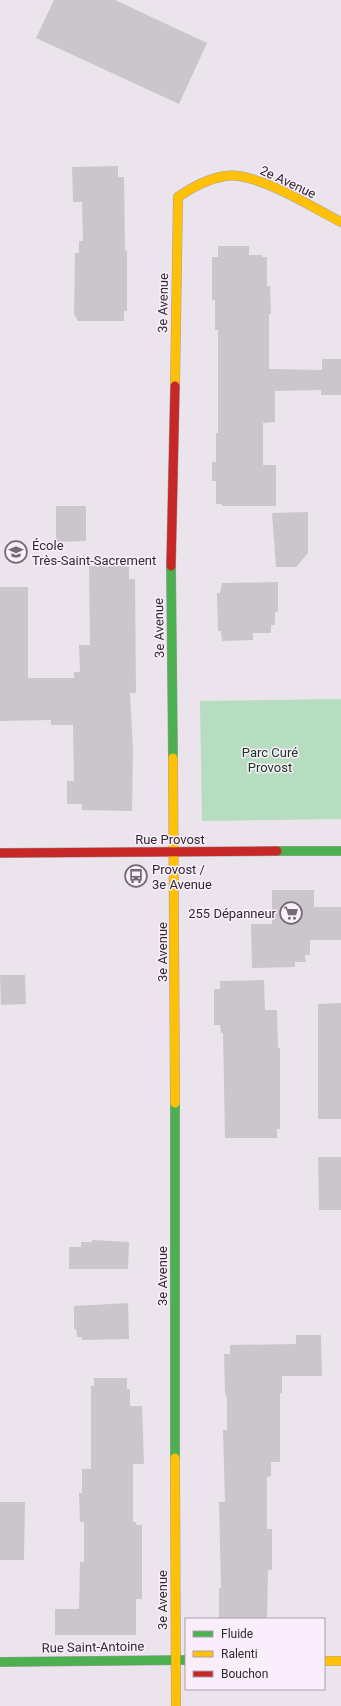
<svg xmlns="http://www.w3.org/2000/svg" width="341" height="1706" font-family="Roboto,sans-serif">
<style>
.green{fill:#b7ddc0}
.building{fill:#cbc6cc}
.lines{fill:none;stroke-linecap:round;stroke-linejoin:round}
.fast-casing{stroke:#a59fa5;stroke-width:10}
.slow-casing{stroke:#a59fa5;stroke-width:10}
.jam-casing{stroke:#a59fa5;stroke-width:10}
.fast{stroke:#4caf50;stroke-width:9}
.slow{stroke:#ffc107;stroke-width:9}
.jam{stroke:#c62828;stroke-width:9}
.labels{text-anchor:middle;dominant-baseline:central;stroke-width:3;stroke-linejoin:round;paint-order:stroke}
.street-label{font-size:13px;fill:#2f2a30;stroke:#fbeefc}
.poi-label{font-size:13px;fill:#2f2a30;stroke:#fbeefc;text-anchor:start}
.park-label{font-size:13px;fill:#13381d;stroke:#fbeefc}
</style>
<rect width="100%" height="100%" fill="#ebe4ec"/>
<!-- green -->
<path class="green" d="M341,699V819L202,821L200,701Z"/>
<!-- building -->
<g class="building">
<path d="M54,0H115L207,43L179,104L36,38Z"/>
<path d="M118,166V177H124L125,251L127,250V311H124V321H78L74,314L75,253H79V241H83L82,202H73L72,167Z"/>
<path d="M218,246H249V255H262V257H267V286H270L271,314H269V369L322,370V359H341V395H321V390L275,391V422L263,423V465H276V506H222V504H216V481H212V462H216V433H218V330H215V300H212V257H218Z"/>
<path d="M56,506H86V541L56,542Z"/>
<path d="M308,512V553L296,567H276L272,513Z"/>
<path d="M89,566H129V579H135L136,693H130L133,749L132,811L82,810V804H67V781H74L73,725H51V720L0,721V587H28V678H74V672H80L79,645H90Z"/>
<path d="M278,582V612H275V625H271V633H253V640L222,641L221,631H218L217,593H220L222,583Z"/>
<path d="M272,890H314V907H341V940H310V955H305L306,962H295V967L252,968L251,924H272Z"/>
<path d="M0,975H25L26,1004L1,1005Z"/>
<path d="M264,980L265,1010H277L278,1048H280V1129H277V1138H225L223,1033H221L220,1025H214V989H220V981Z"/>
<path d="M341,1003V1119H318V1004Z"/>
<path d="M318,1157H341V1210H319Z"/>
<path d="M92,1240L129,1242L128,1269H69V1247H81V1242H92Z"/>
<path d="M128,1303L129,1339L82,1340V1337H77L76,1329H74V1306Z"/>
<path d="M296,1335H321L322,1376H282V1393H280V1462H271V1476L267,1477V1529H272V1570H268L267,1619H219V1588H221L219,1502H225L223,1430H227V1397L225,1394L224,1354H230V1345L296,1344Z"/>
<path d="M94,1378H127V1389H130V1406H142L144,1464H133V1522H136V1525H142V1599H136V1635H55V1609H79L80,1562H84V1522H80L79,1493H82V1469H91V1386H94Z"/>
<path d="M0,1502H25L24,1560H0Z"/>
</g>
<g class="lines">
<!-- fast casing -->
<g class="fast-casing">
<g id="fast">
<path d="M171,566L173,758"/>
<path d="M277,851H341"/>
<path d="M175,1103V1458"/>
<path d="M0,1662L186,1660"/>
</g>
</g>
<!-- slow casing -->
<g class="slow-casing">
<g id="slow">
<path d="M175,386L178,197C193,187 207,179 225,176C256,171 313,208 341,222"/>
<path d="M173,758L175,1103"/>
<path d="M175,1458L176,1706"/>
<path d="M324,1661H341"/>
</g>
</g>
<!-- jam casing -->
<g class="jam-casing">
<g id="jam">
<path d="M171,566L175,386"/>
<path d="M0,853L277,851"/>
</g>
</g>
<!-- fast -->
<use href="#fast" class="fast"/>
<!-- slow -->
<use href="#slow" class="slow"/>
<!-- jam -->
<use href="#jam" class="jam"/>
</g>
<!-- icons -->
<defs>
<g id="school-ring" transform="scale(1.15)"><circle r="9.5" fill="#fbeefc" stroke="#716b72" stroke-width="1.5"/><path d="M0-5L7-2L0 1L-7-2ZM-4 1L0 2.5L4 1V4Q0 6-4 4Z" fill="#716b72"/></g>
<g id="bus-ring" transform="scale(1.15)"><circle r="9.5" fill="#fbeefc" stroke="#716b72" stroke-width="1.5"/><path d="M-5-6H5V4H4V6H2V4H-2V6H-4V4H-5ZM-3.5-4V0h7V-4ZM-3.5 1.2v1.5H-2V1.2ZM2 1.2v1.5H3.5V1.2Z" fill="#716b72"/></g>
<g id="supermarket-ring" transform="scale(1.15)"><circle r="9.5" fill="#fbeefc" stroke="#716b72" stroke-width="1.5"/><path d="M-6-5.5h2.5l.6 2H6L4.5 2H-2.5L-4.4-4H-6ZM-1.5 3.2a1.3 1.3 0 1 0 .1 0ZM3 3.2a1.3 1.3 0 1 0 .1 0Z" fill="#716b72"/></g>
</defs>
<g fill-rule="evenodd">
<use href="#school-ring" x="16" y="552"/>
<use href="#bus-ring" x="136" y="876"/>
<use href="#supermarket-ring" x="291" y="913"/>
</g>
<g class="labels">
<!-- street labels -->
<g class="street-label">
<text transform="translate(288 182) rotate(25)">2e Avenue</text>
<text transform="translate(163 303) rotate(-89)">3e Avenue</text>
<text transform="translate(159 628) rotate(-91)">3e Avenue</text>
<text x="170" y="839">Rue Provost</text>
<text transform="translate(162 952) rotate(-90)">3e Avenue</text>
<text transform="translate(162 1276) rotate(-90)">3e Avenue</text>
<text transform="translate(162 1600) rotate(-90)">3e Avenue</text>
<text transform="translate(93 1647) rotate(-1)">Rue Saint-Antoine</text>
</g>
<!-- poi labels -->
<g class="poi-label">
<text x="32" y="545">École<tspan x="32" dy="15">Très-Saint-Sacrement</tspan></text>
<text x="152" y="869">Provost /<tspan x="152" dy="15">3e Avenue</tspan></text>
<text x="276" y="913" text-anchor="end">255 Dépanneur</text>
</g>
<!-- park labels -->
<g class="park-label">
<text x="270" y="752">Parc Curé<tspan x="270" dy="15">Provost</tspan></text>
</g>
</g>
<!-- legend -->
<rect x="185" y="1618" width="140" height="72" fill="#fbeefc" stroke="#a9a0aa"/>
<rect x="193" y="1631" width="20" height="6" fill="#4caf50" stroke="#a9a0aa"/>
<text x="221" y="1638" font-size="12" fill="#2f2a30">Fluide</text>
<rect x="193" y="1651" width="20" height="6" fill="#ffc107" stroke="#a9a0aa"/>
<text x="221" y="1658" font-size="12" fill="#2f2a30">Ralenti</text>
<rect x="193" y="1671" width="20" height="6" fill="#c62828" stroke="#a9a0aa"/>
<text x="221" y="1678" font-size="12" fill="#2f2a30">Bouchon</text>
</svg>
